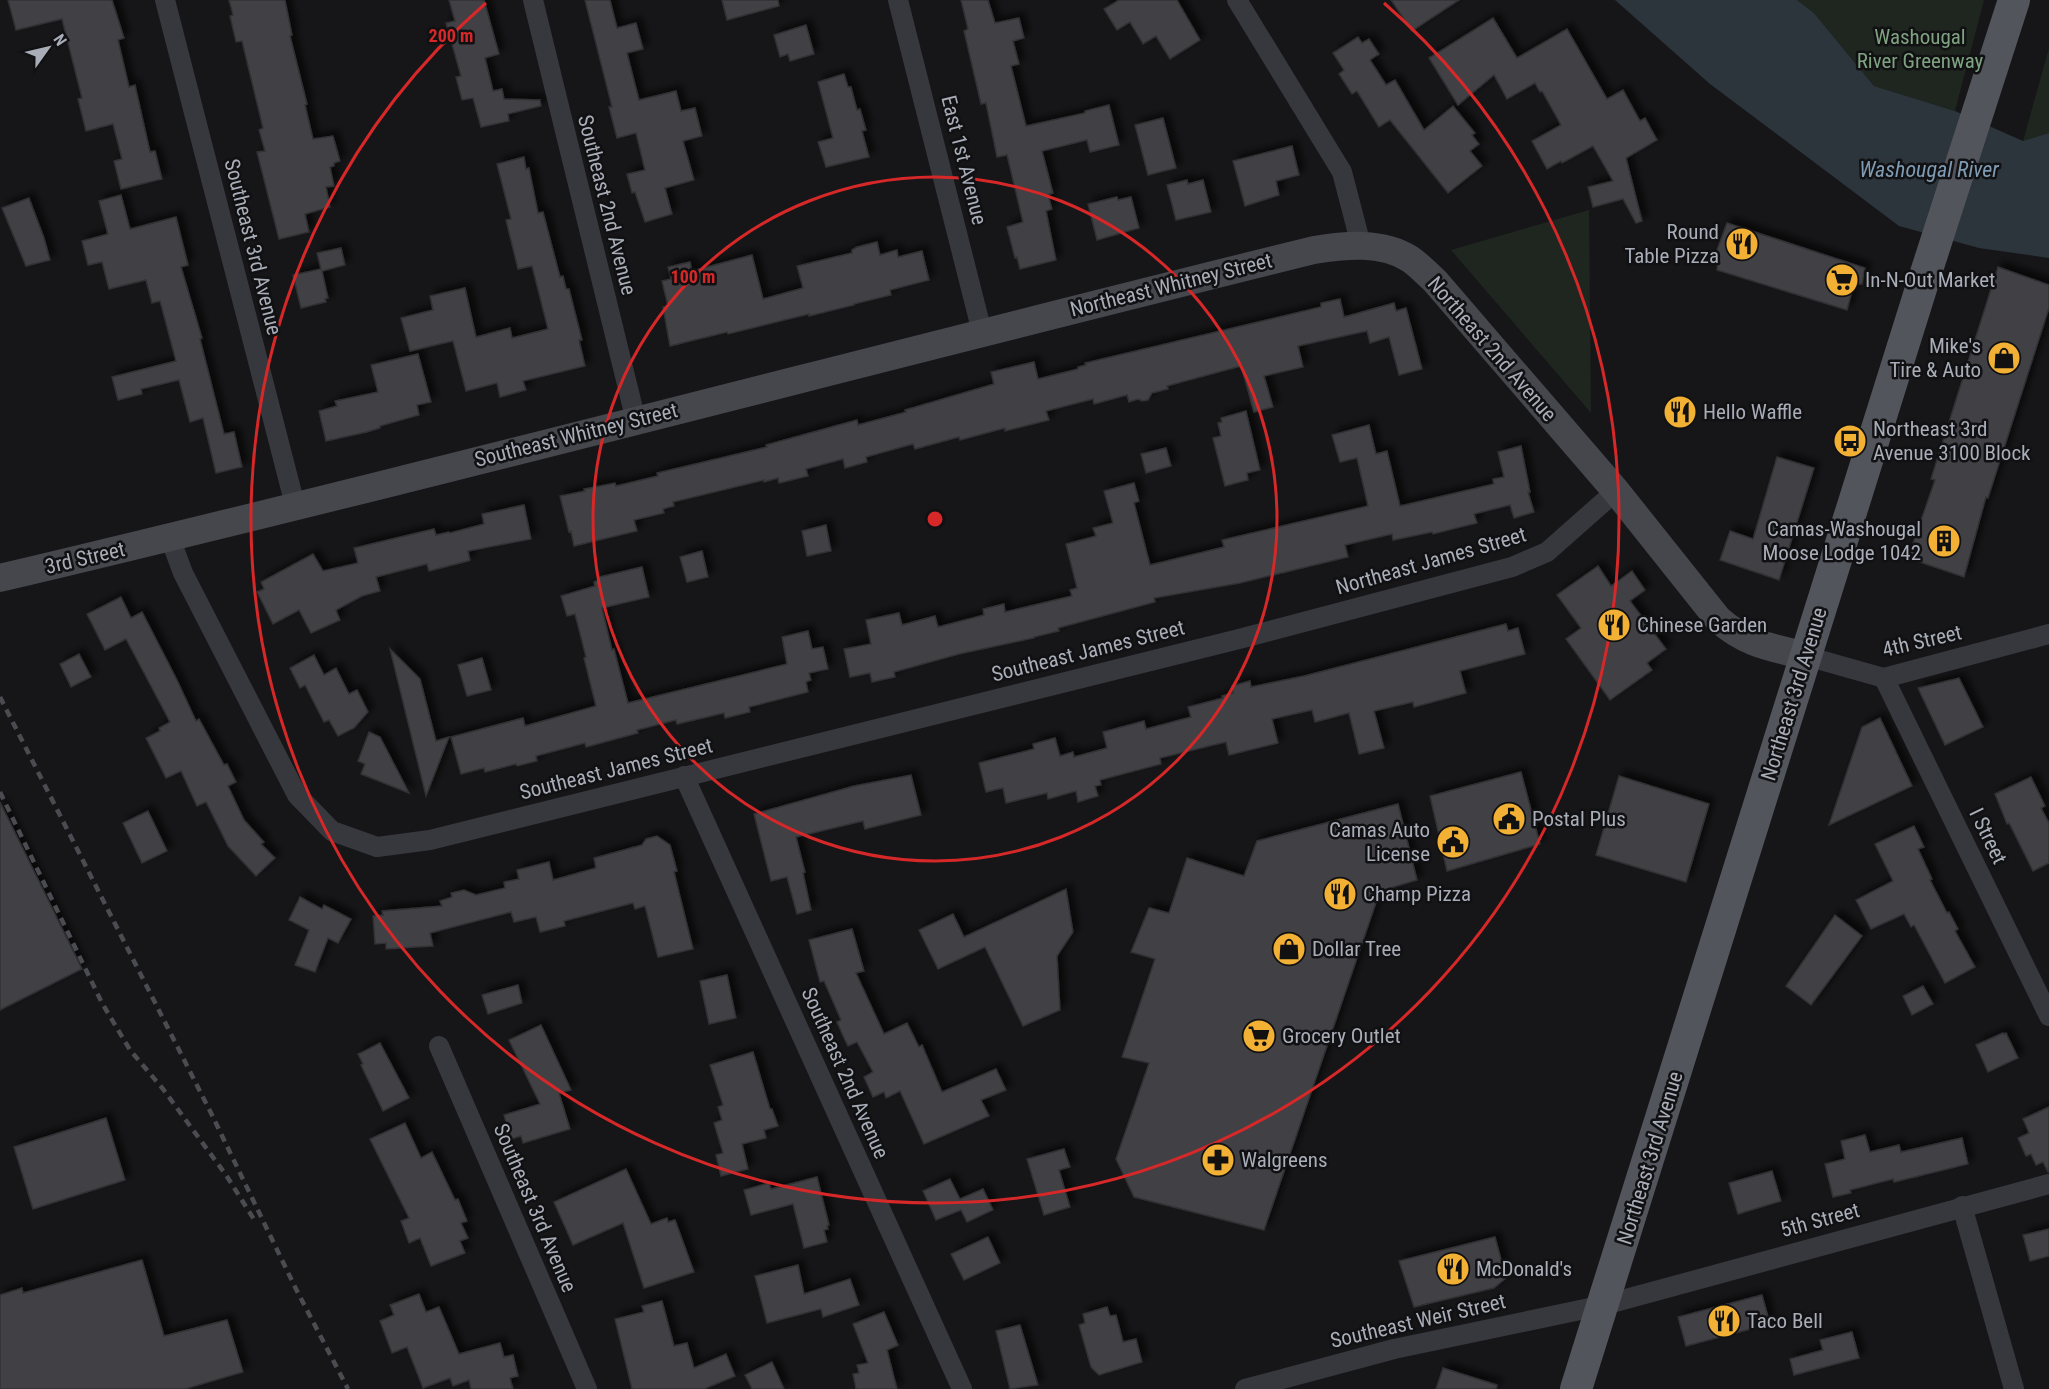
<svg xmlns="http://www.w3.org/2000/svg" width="2049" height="1389" font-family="'Roboto Condensed',sans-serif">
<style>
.green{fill:#1e261f}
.water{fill:#2c353c}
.building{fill:#404145;stroke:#303034;stroke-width:1.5;filter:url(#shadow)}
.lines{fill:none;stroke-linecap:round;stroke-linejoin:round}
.street{stroke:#37383d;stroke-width:20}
.secondary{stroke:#45474d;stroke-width:28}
.primary{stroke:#53555c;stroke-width:32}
.rail{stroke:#4a4c52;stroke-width:4.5;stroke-dasharray:8 6;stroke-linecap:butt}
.ring{fill:none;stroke:#d62828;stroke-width:3}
.labels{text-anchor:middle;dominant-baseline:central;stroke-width:5;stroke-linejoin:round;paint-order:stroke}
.park-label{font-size:21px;fill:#7fa381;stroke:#111113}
.street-label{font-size:21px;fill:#a8adb8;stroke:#111113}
.poi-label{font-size:21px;fill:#a8adb8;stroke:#111113;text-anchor:start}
.water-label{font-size:22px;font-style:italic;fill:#7f9bb3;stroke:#111113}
.centre{fill:#d62828;stroke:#111113;stroke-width:3}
.ring-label{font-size:18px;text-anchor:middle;font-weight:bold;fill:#d62828;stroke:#111113;stroke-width:5;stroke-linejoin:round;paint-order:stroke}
</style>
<defs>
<filter id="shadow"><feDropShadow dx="5.5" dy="-5.5" stdDeviation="3" flood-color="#0009"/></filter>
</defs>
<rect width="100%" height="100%" fill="#161618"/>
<!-- green -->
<g class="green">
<path d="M1797,0H1984L1955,111L1874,86L1814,13Z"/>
<path d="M2049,48V133L2023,141Z"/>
<path d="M1589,210L1591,413L1451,250Z"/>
</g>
<!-- water -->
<path class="water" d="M1615,0H1797L1814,13L1874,86L1955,111L2023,141L2049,133V258L1979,248L1899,226L1710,84Z"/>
<!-- building -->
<g class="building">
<path d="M8,0H112L124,38L118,40L129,87L135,85L150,152L155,151L162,179L121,189L114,161L122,159L113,124L86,131L78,99L82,98L62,19L16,30Z"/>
<path d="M229,0H285L292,35L290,36L307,104L305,105L313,139L333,136L340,161L334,163V166L330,167L334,186L326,187L330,207L305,214L309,232L279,239L257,152L265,151L259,130L263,128L242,41L236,42L230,16L233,15Z"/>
<path d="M449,0H484L499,54L485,58L493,91L502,89L504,99L540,100L541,106L508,114L509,121L481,127L473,98L462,100L456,77L461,76L446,23L455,21Z"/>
<path d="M585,0H610L617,28L636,23L643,49L627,53L639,100L676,91L681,111L695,108L702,136L683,141L694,180L665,188L672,214L645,222L635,192L632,193L627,174L645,170L636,133L617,138L609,107H612Z"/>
<path d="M722,0H778L779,6L727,20Z"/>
<path d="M961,0H988L995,23L1019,18L1024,38L1013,41L1019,64L1011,66L1026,126L1085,113V111L1109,105L1119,145L1090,152L1087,140L1042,151L1053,193L1048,195L1052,209L1046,211L1056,260L1020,269L1017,257L1015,258L1007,227L1023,222L1007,155L997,157L986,103L981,104L964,31L968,29Z"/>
<path d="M1119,0H1177L1200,40L1170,59L1156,36L1143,44L1130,22L1117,30L1104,9Z"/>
<path d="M1391,0H1459L1412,31Z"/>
<path d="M1493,18L1517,58L1567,29L1607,99L1623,90L1640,121L1645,118L1657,140L1626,158L1642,221L1636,223L1623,199L1593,207L1588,187L1613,181L1593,146L1562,163L1561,161L1547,169L1532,141L1561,125L1542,91L1540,92L1535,83L1507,99L1494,75L1458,105L1429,58Z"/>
<path d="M806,25L814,54L790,61L788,54L780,57L774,35Z"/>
<path d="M1358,37L1362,43L1369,39L1379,54L1370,60L1386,85L1395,80L1424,130L1453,106L1475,133L1472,135L1479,144L1470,151L1482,166L1448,193L1390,120L1379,127L1357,91L1352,94L1339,74L1344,70L1333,53Z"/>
<path d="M844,74L848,87H851L857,110L860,109L866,130L862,131L869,157L826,167L818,142L833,138L818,82Z"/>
<path d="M1163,118L1176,168L1148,175L1135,125Z"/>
<path d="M1292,146L1299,175L1276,181L1279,195L1245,206L1233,161Z"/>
<path d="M524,157L526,169L529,168L538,213L543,212L560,277L563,276L566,289H569L582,340H579L585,366L523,381L526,390L500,397L497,383L466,391L453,341L410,351L401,318L433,310L430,296L465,288L476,337L510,328L512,338L548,329L532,266L518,269L506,220L511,219L497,164Z"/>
<path d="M1187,180L1188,184L1203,180L1211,212L1176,220L1167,185Z"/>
<path d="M121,195L130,229L176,217L188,265L181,267L202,338L200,339L224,434L234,432L242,467L216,473L203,418L190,422L179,380L141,389L142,394L118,400L112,377L176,361L160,301L152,303L146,280L109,289L102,262L88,265L82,241L108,234L99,201Z"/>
<path d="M1117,197L1118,200L1131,197L1139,228L1097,240L1088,204Z"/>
<path d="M29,198L44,238L50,260L26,266L2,208Z"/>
<path d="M1727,223L1865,268L1862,284H1854L1847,310L1717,270L1718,259L1714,258Z"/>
<path d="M877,242L880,255L897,250L898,257L922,251L929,280L890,290L891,295L854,304V305L809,316V314L728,334L727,332L670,346L663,307L668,306L662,281L671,279L668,267L690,262L692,271L752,255L763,299L803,288L797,266L852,253V250L857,247Z"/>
<path d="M341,248L345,265L322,271L328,298L325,299L326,302L301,308L293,275L321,269L317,253Z"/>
<path d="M1998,267L2049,285V308L1988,498L1986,497L1964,577L1908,558L1935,480L1931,479Z"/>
<path d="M1340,299L1344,317L1394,303L1396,311L1406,308L1422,369L1399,375L1389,337L1370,343L1367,331L1298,346L1303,367L1264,376L1273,407L1254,412L1241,366L1167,386L1168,389L1152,393L1148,400L1142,401L1138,399L1129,402L1127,395L1094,404L1093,399L1046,411L1049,420L1005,431V428L960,440L959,437L915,449L913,444L866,457L867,462L845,468L843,459L806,469L808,476L779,483L778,478L764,482V480L673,502L674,506L663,509L664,513L634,520L637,531L574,546L571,531L569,532L560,496L585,491L584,489L615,483L616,486L658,476L657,473L767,447L766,445L857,420L858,425L906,412L905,410L994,384L991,372L1034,362L1038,379L1078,369V367L1086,365L1085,363L1321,307V303Z"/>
<path d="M418,354L431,402L417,405L419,415L380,426V428L367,432L326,441L319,411L337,406L335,401L378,392L371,365Z"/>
<path d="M1246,411L1260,470L1247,473L1248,480L1225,486L1213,438L1221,436L1218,423L1222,422L1221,418Z"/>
<path d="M1369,425L1376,454L1387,451L1400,506L1494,484L1493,479L1504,477L1498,452L1521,446L1530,492H1528L1534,512L1514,518L1510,505L1474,514L1477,523L1433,534L1432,532L1393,540L1392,534L1345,545L1348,557L1240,583L1154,598L1155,602L1058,628L1059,631L1034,637V638L959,654L894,672L895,677L872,682L870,673L850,677L844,649L871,644L866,620L899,613L902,625L935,616L938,627L984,615L983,609L1004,604L1005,612L1072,596L1070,590L1077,588L1066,544L1096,536L1093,528L1113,523L1104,491L1134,483L1139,501L1134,503L1150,565L1224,547L1222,540L1368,506L1357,458L1340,462L1332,435Z"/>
<path d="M1166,448L1171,466L1146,473L1141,454Z"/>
<path d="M1777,457L1814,468L1779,580L1720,560L1730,531L1753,539Z"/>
<path d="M524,505L531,539L468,551L470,560L468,561L429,571L427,564L376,577L380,591L362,596L336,610L340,620L311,633L299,610L273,624L257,592L264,589L261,582L313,554L323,571L358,563L354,548L434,529L436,535L449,532L450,533L484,524L482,514Z"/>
<path d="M826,525L831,551L807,556L802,531Z"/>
<path d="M702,551L708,577L687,582L680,557Z"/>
<path d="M1598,566L1611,586L1632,571L1645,590L1630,601L1666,649L1647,663L1652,670L1610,700L1566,639L1581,628L1557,595Z"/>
<path d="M642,567L649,597L602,608L612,650L614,649L628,703L787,664L782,637L808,631L812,649L823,647L828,669L809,673L811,680L806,682L808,692L749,707L750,712L725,718L724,713L677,724L676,720L637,730L638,733L586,747L585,743L536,756L537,761L517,766L516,764L485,772L484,768L461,774L451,737L523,718L525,726L596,706L584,658L586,657L575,614L567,616L561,596L595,586L594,582L599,580V577Z"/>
<path d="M121,597L131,618L142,612L177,680L196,721L199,719L224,765L227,764L236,782L228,786L244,820L264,842L261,844L275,858L256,876L228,846L206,802L197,806L181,771L166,778L146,738L160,731L159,728L170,722L126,639L105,650L87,614Z"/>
<path d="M1506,624L1508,631L1518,628L1525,654L1460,671L1466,693L1414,707L1413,702L1374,711L1384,748L1359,754L1349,713L1315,722L1312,710L1272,719L1278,743L1229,755L1226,742L1160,758L1161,764L1100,780L1101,785L1095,786L1098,796L1078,802L1076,791L1048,799L1047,793L1006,803L1003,788L986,792L979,763L1034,749L1033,744L1055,738L1060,756L1073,752L1074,757L1107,748L1103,732L1144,721L1146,729L1191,717L1188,707L1223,698L1222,696L1233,693L1232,686L1250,681L1251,687L1304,676Z"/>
<path d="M390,649L420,679L436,741L449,737L426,796Z"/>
<path d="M79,654L91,677L71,687L60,664Z"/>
<path d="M314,655L324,675L336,668L349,694L357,690L368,712L354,728L338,736L329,720L324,722L305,685L300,688L290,668Z"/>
<path d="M482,658L491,690L467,696L458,665Z"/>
<path d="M1959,678L1983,727L1945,745L1918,688Z"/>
<path d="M1880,718L1912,786L1829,825L1862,727Z"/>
<path d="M369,732L380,737L409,793L361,774L365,764L358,761Z"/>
<path d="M1521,772L1540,844L1447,871L1430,796Z"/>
<path d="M911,775L921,815L865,829L863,821L796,837L805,872L803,873L811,910L797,914L787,877L771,881L754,814L854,786Z"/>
<path d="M1619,776L1709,804L1686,882L1596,855Z"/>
<path d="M2031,777L2045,806L2041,808L2049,823V863L2033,871L2009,823L2007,824L1995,794Z"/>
<path d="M0,802L82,969L0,1010Z"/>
<path d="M1398,804L1417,880L1380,891L1264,1230L1134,1197L1116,1159L1149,1063L1122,1057L1155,959L1131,952L1149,908L1169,913L1187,858L1244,876L1257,841Z"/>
<path d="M148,811L167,851L142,863L123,823Z"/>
<path d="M1914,826L1924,847L1918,849L1932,879L1930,880L1947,913L1949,912L1958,929L1955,931L1975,967L1945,983L1914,925L1911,927L1904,914L1871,929L1856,900L1893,881L1875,844Z"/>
<path d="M657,836L670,845L677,871L674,872L693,949L658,957L645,906L635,909L633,903L564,921L565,926L540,932L536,917L514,922L511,912L430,933L433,946L386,949V943L375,944L373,916L383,915L382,911L442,906L440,901L452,897L451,893L464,890L476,895L505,888L504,882L519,879L517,870L549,862L553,880L596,868L594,858L642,845L646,839Z"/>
<path d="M1066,889L1073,932L1057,956L1060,1010L1023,1026L985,947L938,969L919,930L953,914L964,937Z"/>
<path d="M300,897L322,909L324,905L351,919L338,943L328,938L315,972L295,965L309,930L289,920Z"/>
<path d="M1835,915L1862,936L1811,1005L1786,986Z"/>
<path d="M852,929L864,971L856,973L884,1034L907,1023L919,1047L922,1045L942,1092L996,1069L1006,1090L981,1100L989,1116L924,1144L900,1091L886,1098L884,1092L873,1097L864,1077L873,1072L857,1042L848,1046L844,1038L837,1022L841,1020L824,981L820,982L809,940Z"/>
<path d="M727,975L736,1018L709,1024L700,981Z"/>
<path d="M518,985L522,1003L488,1014L482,995Z"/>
<path d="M1923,986L1933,1004L1912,1015L1903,996Z"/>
<path d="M541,1025L571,1090L559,1093L570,1129L523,1143L521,1136L511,1139L504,1115L540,1104L509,1040Z"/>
<path d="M2003,1033L2004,1034L2006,1033L2018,1058L1988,1072L1976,1045Z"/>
<path d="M380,1043L409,1098L383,1111L361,1065L363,1064L358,1054Z"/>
<path d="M753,1052L770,1109H772L778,1126L764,1130L766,1138L742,1144L748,1169L721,1176L716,1155L723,1153L714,1123L722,1120L718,1107L723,1105L710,1065Z"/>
<path d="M2049,1107V1172H2048L2043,1162L2036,1165L2031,1154L2026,1156L2018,1138L2029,1133L2023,1119Z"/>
<path d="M106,1118L125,1180L33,1209L14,1147Z"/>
<path d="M405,1123L421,1158L432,1152L455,1200L458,1199L467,1221L461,1223L468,1238L460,1241L465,1253L431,1266L420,1238L409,1243L401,1221L409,1218L370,1139Z"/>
<path d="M1865,1135L1870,1152L1899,1145L1901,1152L1962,1138L1968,1164L1894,1182L1893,1179L1850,1190L1851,1193L1833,1197L1825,1164L1845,1159L1841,1141Z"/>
<path d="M1064,1149L1070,1167L1059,1170L1070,1207L1044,1215L1027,1159Z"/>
<path d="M626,1169L651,1224L667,1218L668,1222L675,1220L694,1272L644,1288L623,1223L573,1245L554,1202Z"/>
<path d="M1772,1171L1781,1201L1738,1214L1729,1183Z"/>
<path d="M817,1177L829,1225L827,1226L828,1229L824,1230L827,1242L804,1248L793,1204L751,1215L744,1190L769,1183L771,1189Z"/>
<path d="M950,1179L960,1199L983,1189L993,1210L967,1222L961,1210L936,1220L923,1191Z"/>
<path d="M2049,1229V1256L2030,1261L2023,1235Z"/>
<path d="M988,1237L1000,1263L964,1280L951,1254Z"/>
<path d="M1495,1237L1506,1278L1494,1288L1414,1307L1399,1261Z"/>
<path d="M142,1260L164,1336L227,1320L243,1372L185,1389H0V1295L22,1288L23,1293Z"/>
<path d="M798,1265L804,1294L850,1279L859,1305L823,1317L821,1309L767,1323L755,1276Z"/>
<path d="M419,1294L426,1312L439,1307L459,1354L500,1343L504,1357L513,1355L518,1376L510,1378L513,1389H471L469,1380L453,1386L450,1378L423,1388L407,1347L392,1353L380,1321L394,1315L390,1305Z"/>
<path d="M1762,1295L1770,1324L1686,1346L1678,1317Z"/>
<path d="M662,1301L674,1346L687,1343L694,1368L726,1354L735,1376L704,1389H632L615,1319L644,1312L642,1306Z"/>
<path d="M1107,1307L1110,1316L1116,1315L1123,1342L1136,1339L1142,1362L1099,1375L1091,1367L1079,1325L1085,1323L1083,1314Z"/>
<path d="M884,1312L898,1345L887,1350L897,1389H856L853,1374L859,1373L857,1365L868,1363L853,1324Z"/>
<path d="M1020,1325L1038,1385L1010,1389L996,1331Z"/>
<path d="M1852,1332L1859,1358L1794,1375L1790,1359L1823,1350L1820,1340Z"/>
<path d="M772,1362L784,1389H752L745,1375Z"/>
<path d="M1443,1368L1497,1385L1496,1389H1436Z"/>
</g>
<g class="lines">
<!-- street -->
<g class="street">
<path d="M165,0L295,505"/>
<path d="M533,0L636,421"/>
<path d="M898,0L982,332"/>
<path d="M1237,0L1342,172L1361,245"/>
<path d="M170,538L183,573L297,795L332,831L377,847L430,840L1239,639L1512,567L1547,552L1616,491"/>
<path d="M1806,656L1884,678L2049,634"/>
<path d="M1884,678L2049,1016"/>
<path d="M684,776L962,1389"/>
<path d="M439,1046L587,1389"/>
<path d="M1962,1206L2014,1389"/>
<path d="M1245,1389L1394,1349L1604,1305L2049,1184"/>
</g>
<!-- secondary -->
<path class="secondary" d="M0,578C439,474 876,358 1314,250C1345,245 1382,241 1410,259C1419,265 1427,274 1435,281L1616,491L1718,619C1746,644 1770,647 1806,656"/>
<!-- primary -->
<path class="primary" d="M1576,1389L1924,279L2014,0"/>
<!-- rail -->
<g class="rail">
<path d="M0,697L211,1113L296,1289L348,1389"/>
<path d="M0,792L102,1003L130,1050L163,1089L226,1175L255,1221"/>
</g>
</g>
<!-- distance rings -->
<g class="ring">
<circle cx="935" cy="519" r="342"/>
<path d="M1384 3A684 684 0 1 1 486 3"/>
</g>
<!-- icons -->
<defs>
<g id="restaurant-disc" transform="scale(1.725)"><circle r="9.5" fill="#f2b134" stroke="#111113"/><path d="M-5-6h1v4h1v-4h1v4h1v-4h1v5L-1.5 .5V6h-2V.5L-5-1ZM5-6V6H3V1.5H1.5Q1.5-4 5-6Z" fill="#111"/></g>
<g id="supermarket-disc" transform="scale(1.725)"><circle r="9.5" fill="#f2b134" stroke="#111113"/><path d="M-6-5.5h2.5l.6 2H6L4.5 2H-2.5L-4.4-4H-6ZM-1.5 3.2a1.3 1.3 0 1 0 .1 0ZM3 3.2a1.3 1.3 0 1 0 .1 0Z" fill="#111"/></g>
<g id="shop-disc" transform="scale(1.725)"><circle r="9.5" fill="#f2b134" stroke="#111113"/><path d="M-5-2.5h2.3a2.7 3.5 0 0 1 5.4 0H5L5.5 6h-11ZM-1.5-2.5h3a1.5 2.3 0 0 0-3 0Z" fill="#111"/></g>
<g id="bus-disc" transform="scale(1.725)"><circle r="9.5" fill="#f2b134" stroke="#111113"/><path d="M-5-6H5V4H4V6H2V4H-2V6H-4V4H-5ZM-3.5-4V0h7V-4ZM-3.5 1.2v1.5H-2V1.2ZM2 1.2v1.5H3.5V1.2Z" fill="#111"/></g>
<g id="building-disc" transform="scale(1.725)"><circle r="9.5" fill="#f2b134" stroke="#111113"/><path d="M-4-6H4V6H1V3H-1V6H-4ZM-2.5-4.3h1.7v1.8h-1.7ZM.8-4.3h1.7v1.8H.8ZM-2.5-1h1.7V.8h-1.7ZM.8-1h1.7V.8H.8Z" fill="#111"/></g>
<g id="civic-disc" transform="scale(1.725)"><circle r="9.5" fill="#f2b134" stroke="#111113"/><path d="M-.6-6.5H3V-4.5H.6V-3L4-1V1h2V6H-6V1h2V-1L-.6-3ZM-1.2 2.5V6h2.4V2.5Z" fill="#111"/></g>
<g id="pharmacy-disc" transform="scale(1.725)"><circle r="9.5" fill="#f2b134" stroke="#111113"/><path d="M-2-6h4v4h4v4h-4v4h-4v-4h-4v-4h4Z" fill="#111"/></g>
</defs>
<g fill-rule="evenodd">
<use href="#restaurant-disc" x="1742" y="244"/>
<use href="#supermarket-disc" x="1842" y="280"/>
<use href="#shop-disc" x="2004" y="358"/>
<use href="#restaurant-disc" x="1680" y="412"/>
<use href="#bus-disc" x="1850" y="441"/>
<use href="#building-disc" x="1944" y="541"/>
<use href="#restaurant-disc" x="1614" y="625"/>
<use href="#civic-disc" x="1509" y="819"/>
<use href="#civic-disc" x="1453" y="842"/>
<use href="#restaurant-disc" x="1340" y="894"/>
<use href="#shop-disc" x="1289" y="949"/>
<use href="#supermarket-disc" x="1259" y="1036"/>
<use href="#pharmacy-disc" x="1218" y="1160"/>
<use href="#restaurant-disc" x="1453" y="1269"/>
<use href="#restaurant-disc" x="1724" y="1321"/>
</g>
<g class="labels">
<!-- park labels -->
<g class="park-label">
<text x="1920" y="37">Washougal<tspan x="1920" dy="24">River Greenway</tspan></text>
</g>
<!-- street labels -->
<g class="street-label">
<text transform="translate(964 160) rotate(76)">East 1st Avenue</text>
<text transform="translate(607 205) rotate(76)">Southeast 2nd Avenue</text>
<text transform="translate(253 247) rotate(76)">Southeast 3rd Avenue</text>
<text transform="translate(1171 285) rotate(-14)">Northeast Whitney Street</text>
<text transform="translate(1492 349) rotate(49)">Northeast 2nd Avenue</text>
<text transform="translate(576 435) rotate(-14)">Southeast Whitney Street</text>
<text transform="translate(85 558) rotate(-13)">3rd Street</text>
<text transform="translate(1431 561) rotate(-16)">Northeast James Street</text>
<text transform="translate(1922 641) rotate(-13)">4th Street</text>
<text transform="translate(1088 651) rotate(-14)">Southeast James Street</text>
<text transform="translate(1794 694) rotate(-73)">Northeast 3rd Avenue</text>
<text transform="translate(616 769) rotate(-14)">Southeast James Street</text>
<text transform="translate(1988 836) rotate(64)">I Street</text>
<text transform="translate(845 1073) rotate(66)">Southeast 2nd Avenue</text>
<text transform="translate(1650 1158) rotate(-73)">Northeast 3rd Avenue</text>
<text transform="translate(535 1208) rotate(67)">Southeast 3rd Avenue</text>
<text transform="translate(1820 1220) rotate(-15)">5th Street</text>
<text transform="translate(1418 1321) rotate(-13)">Southeast Weir Street</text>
</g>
<!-- poi labels -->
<g class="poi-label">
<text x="1719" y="232" text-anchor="end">Round<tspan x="1719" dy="24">Table Pizza</tspan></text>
<text x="1865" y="280">In-N-Out Market</text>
<text x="1981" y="346" text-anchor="end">Mike's<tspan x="1981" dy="24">Tire &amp; Auto</tspan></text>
<text x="1703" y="412">Hello Waffle</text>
<text x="1873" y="429">Northeast 3rd<tspan x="1873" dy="24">Avenue 3100 Block</tspan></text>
<text x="1921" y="529" text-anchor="end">Camas-Washougal<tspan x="1921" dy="24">Moose Lodge 1042</tspan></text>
<text x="1637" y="625">Chinese Garden</text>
<text x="1532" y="819">Postal Plus</text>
<text x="1430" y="830" text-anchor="end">Camas Auto<tspan x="1430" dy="24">License</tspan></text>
<text x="1363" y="894">Champ Pizza</text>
<text x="1312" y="949">Dollar Tree</text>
<text x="1282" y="1036">Grocery Outlet</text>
<text x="1241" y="1160">Walgreens</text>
<text x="1476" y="1269">McDonald's</text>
<text x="1747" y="1321">Taco Bell</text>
</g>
<!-- water labels -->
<g class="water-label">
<text x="1929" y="169">Washougal River</text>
</g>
</g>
<circle cx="935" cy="519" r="9" class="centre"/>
<g class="ring-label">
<text x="451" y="42">200 m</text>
<text x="693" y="283">100 m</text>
</g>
<!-- north arrow -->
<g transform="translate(48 48) rotate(56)" stroke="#111113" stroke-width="4.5" paint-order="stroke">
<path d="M0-4.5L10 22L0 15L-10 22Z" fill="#a8adb8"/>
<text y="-9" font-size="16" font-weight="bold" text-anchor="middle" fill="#a8adb8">N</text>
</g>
</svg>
